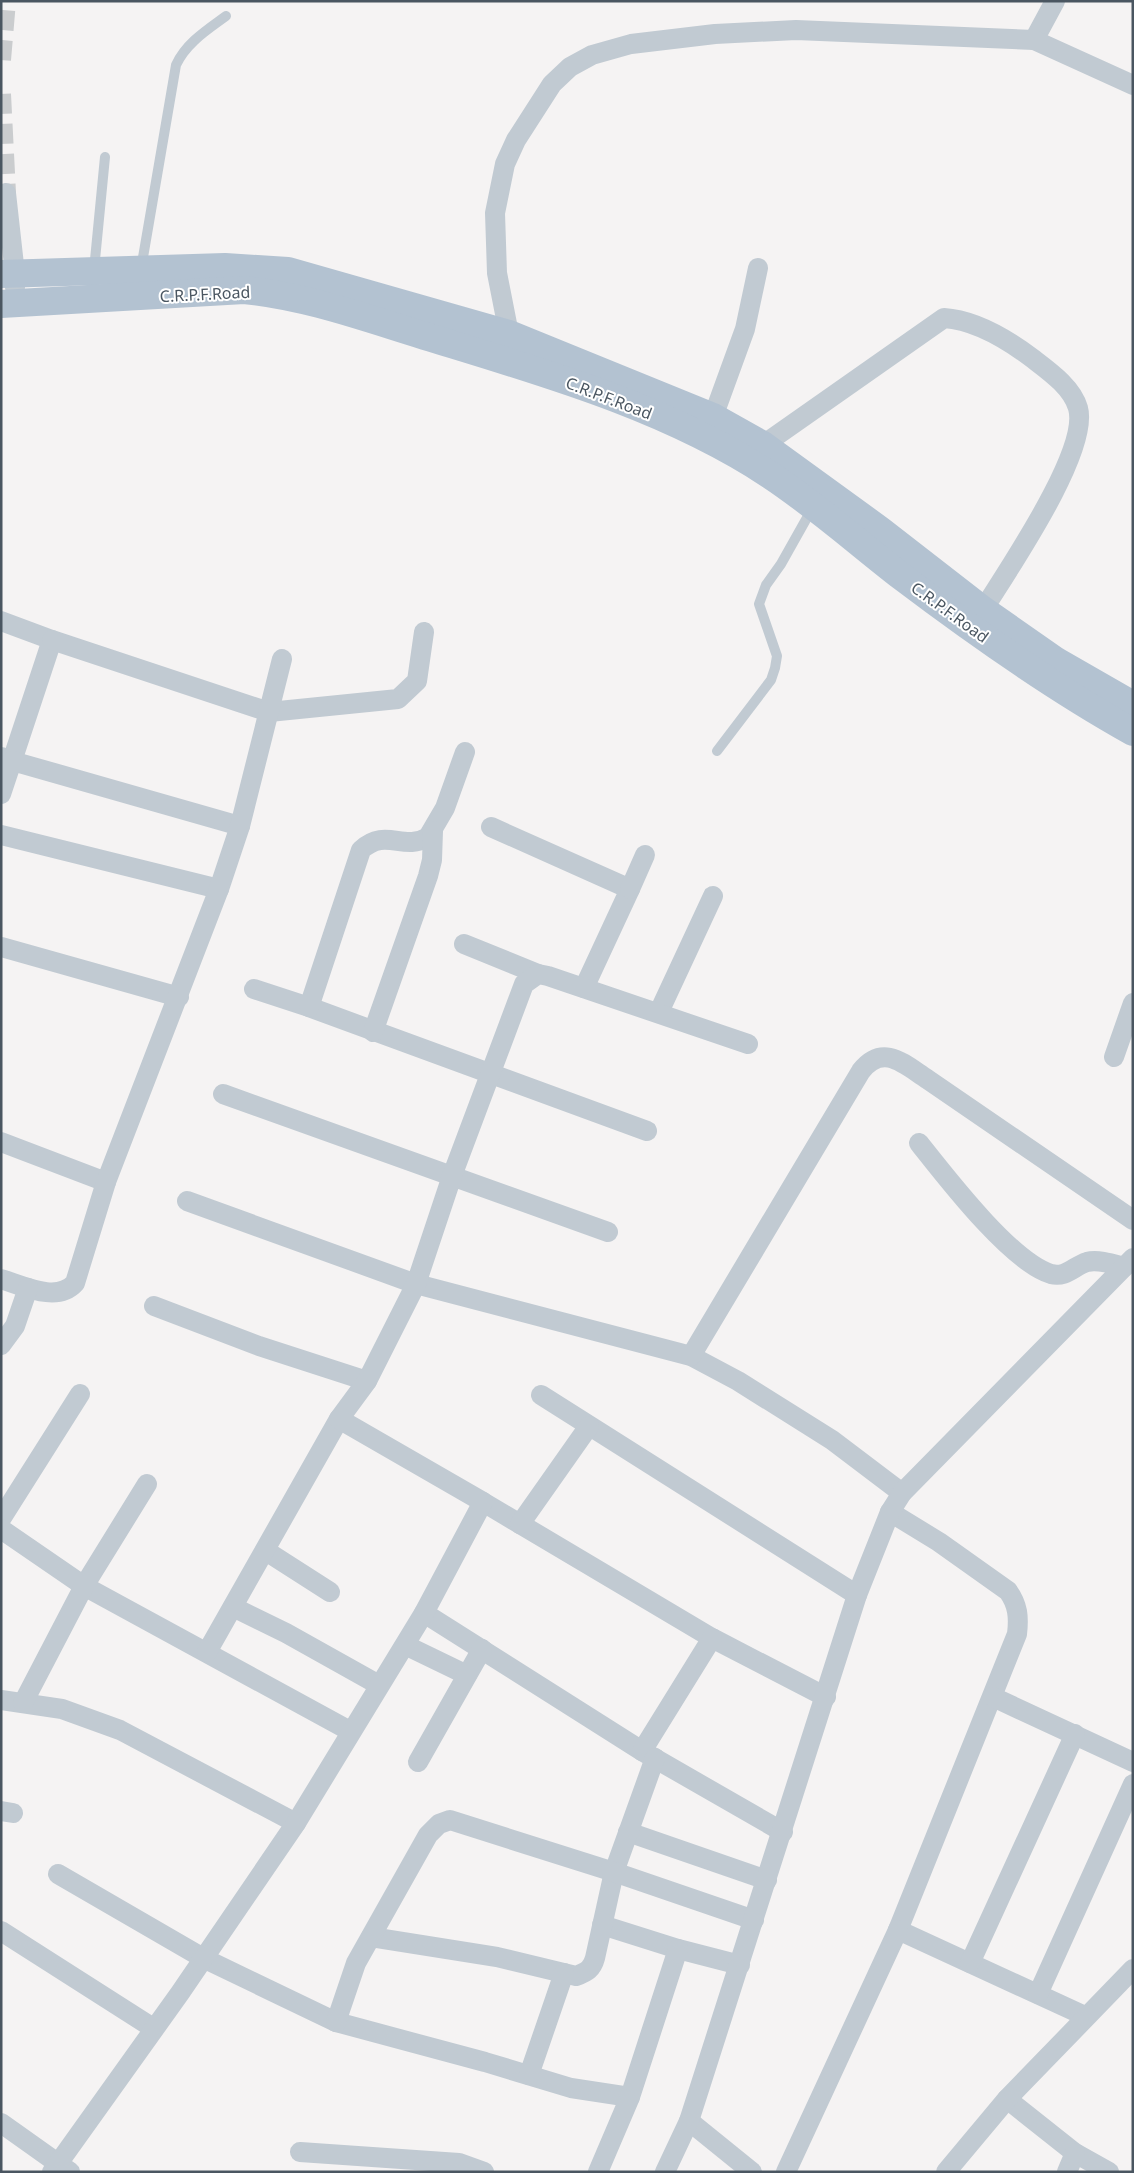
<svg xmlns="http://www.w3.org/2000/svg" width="1134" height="2173" font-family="'Noto Sans',sans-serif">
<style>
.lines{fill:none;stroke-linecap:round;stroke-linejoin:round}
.street-tunnel{stroke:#caccce;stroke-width:20;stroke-dasharray:20 10;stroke-linecap:butt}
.lane{stroke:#c1cad2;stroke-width:10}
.street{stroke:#c1cad2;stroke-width:20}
.primary{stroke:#b3c2d1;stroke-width:28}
.labels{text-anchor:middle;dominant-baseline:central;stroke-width:4;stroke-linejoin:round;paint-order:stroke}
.street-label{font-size:16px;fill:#4a5661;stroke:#fff}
</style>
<rect width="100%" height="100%" fill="#f5f3f3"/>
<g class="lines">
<!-- street-tunnel -->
<g class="street-tunnel">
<path d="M1,60L6,1"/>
<path d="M1,94L6,193"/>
</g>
<!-- lane -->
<g class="lane">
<path d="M141,269L176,65C186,43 207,30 226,16"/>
<path d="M94,270L105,157"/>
<path d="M717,751L771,680L775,668L777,656L759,604L766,585L781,564L813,507"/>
</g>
<!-- street -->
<g class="street">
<path d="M1034,40L1055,1"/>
<path d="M6,193L15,274V288"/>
<path d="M509,334L497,273L495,213L505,164L516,140L552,84L570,67L592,55L631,44L715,34L796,30L1034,40L1133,85"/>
<path d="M713,417L745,329L758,268"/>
<path d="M763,445L944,318C975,320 1008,340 1032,358C1049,371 1072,387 1078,408C1090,451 1007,571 983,610"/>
<path d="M1,621L52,640L12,761L1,757"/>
<path d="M52,640L269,712L398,699L417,681L424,632"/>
<path d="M1,794L12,761L240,826"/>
<path d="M491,827L630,889L584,988"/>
<path d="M1,835L219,889"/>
<path d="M630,889L645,855"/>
<path d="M464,944L538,974"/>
<path d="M1,947L179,997"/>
<path d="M254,989L309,1007L647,1131"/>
<path d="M309,1007L361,850C386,827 403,852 428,837L445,808L465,752"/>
<path d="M659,1012L713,896"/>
<path d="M373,1032L428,876L432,860L433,831"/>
<path d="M1114,1057L1133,1003"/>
<path d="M223,1094L608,1232"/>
<path d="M1,1142L106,1182"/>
<path d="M919,1143C946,1177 1011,1262 1051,1274C1066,1278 1074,1266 1087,1262C1098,1259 1113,1264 1124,1267"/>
<path d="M187,1201L416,1284L691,1356L738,1381L832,1440L902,1493"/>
<path d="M1,1279C24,1286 57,1303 75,1283L106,1182L219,889L240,826L282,659"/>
<path d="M154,1306L259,1346L367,1381"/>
<path d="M1,1345L15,1326L28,1288"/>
<path d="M691,1356L861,1071C883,1043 904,1064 927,1079L1133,1220"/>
<path d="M541,1395L857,1595"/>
<path d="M483,1502L712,1638L826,1697"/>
<path d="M890,1512L939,1542L1008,1591C1018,1605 1019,1617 1017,1634L898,1930L1085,2016"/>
<path d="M1,1519L80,1394"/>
<path d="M520,1524L589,1426"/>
<path d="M1,1529L84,1586L350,1731"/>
<path d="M266,1551L330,1592"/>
<path d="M233,1607L286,1633L379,1685"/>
<path d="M424,1613L642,1751L783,1832"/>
<path d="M405,1645L467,1675"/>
<path d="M207,1652L339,1419"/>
<path d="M993,1697L1133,1762"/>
<path d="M1,1700L62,1709L120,1730L296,1823"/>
<path d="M23,1703L84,1586L147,1484"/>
<path d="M642,1751L712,1638"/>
<path d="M418,1762L482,1649"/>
<path d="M1,1811L13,1813"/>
<path d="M628,1832L767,1880"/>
<path d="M58,1874L203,1958L336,2022L485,2062L571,2088L630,2097"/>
<path d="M602,1925L678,1949L740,1965"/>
<path d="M1,1931L153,2028"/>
<path d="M371,1937L497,1957L576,1976C587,1972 592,1969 595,1958L614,1872L655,1758"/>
<path d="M970,1963L1075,1734"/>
<path d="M1038,1994L1133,1784"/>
<path d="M336,2022L356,1963L428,1835L439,1824L450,1820L614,1872L754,1920"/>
<path d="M529,2075L564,1973"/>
<path d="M1007,2099L1075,2153L1109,2172"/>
<path d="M689,2121L752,2172"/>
<path d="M1,2123L70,2172"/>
<path d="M300,2152L459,2163L484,2172"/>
<path d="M52,2172L180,1993L296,1823L424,1613L483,1502L339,1419L367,1381L416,1284L452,1176L524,984L538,974L548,976L748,1044"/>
<path d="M598,2172L630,2097L678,1949"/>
<path d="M665,2172L689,2121L857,1595L890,1512L902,1493L1133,1258"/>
<path d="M786,2172L898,1930"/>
<path d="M946,2172L1007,2099L1133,1969"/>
<path d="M1067,2172L1075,2153"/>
</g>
<!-- primary -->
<g class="primary">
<path d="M1,274L225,267L288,271L509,334L713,417L763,445L880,530L983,610L1056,661L1133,705"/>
<path d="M1,304L244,290C306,296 366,318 425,336C542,372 667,407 770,475C817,506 858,543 902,577C976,633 1052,687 1133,732"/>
</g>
</g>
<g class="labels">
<!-- street labels -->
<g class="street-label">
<text transform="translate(205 294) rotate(-3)">C.R.P.F.Road</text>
<text transform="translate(609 398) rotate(21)">C.R.P.F.Road</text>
<text transform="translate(950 612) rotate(36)">C.R.P.F.Road</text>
</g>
</g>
<!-- border -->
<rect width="1134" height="2173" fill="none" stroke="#4a5661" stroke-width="5"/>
</svg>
